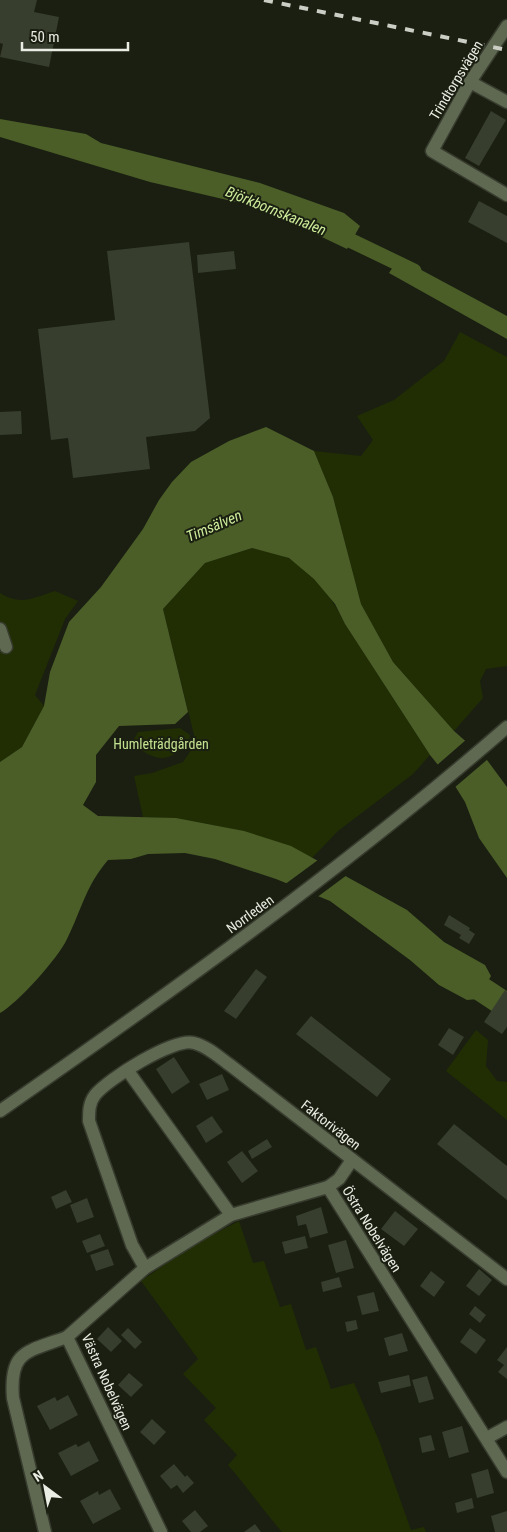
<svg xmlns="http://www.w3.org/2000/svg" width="507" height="1532" font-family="'Roboto Condensed',sans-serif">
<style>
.green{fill:#212e03}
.water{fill:#4b5e28}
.pier{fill:#1a1f11}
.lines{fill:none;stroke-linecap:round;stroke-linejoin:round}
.canal{stroke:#4b5e28;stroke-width:15}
.river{stroke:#4b5e28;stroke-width:25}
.building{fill:#373e2e}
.minor-casing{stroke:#373c2e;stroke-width:15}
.minor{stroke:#5f6851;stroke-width:12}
.rail{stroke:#cacec4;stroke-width:4;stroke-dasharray:9 9;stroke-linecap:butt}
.labels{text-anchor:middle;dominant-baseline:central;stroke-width:4;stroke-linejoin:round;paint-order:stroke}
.street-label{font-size:14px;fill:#e9ede3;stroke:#1a1f11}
.park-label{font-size:14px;fill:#c4e391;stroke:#1a1f11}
.water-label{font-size:15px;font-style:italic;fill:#ceed9b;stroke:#1a1f11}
</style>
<rect width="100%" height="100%" fill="#1a1f11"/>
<!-- green -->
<g class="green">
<path d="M460,332L507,357V666L486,669L480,681L483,698L454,731L393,662L361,604L333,497L314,451L361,456L373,440L357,416L394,400L444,361Z"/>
<path d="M252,548C263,551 279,553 290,559C314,573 333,599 345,624L430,755L413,774L338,831L311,859C263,832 198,819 143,817L134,776L152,773L183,762L196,743L163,609L205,563Z"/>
<path d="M55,591L78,601L65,619L35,695L44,706L22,747L0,762V593C21,606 33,598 55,591Z"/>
<path d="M180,728L190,735L189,745C172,755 165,764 146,753C139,749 137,747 134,739L138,732Z"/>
<path d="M476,1030L488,1040L486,1066L497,1081L507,1082V1120L446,1071Z"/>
<path d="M239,1221L253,1263L264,1261L280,1307L291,1304L306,1350L316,1347L331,1389L354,1383L380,1443L411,1530L424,1527L426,1532H282C263,1510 247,1487 228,1465L237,1455L204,1420L216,1408L183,1374L198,1359L141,1281L193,1245Z"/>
</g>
<!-- water -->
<g class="water">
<path d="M0,119L86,134L101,143L260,183L344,213L360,226L347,249L261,208L150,182L0,137Z"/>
<path d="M399,258L507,316V339L389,273Z"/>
<path d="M266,427L314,451L333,497L361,604L393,662L454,731L487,760L507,787V878L479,838L465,802L455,786L430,755L345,624L335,604L314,579L289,558L252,548L205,563L163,609L188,712L175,724L119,726L96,755V782L83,805L98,816L176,818L244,831L291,846L407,910L444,942L485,965L491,976L478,999L467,1000L439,985L410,960L330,901L276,879L215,859L185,853L148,854L131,859L108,860C85,887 82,909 67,939C59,957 17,1004 0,1013V762L22,747L44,706L50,672L69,622L101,587L143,529L159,500L172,482L191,462L229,441Z"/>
</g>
<!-- pier -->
<g class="pier">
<path d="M467,739L488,759L454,788L436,766Z"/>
<path d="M318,860L347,875L316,898L284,885Z"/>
</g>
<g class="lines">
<!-- canal -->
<path class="canal" d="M333,232L414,271"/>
<!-- river -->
<path class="river" d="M454,971L507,1006"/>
</g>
<!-- building -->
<g class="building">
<path d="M0,0H37L34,12L59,17L49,67L0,57L3,44L0,43Z"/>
<path d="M491,111L506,120L479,166L465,158Z"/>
<path d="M479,201L507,216V243L468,222Z"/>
<path d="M189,242L210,418L195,431L146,437L150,469L73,478L68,438L51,440L38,329L115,320L107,251Z"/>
<path d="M234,251L236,269L198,273L197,255Z"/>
<path d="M21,411L22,434L0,435V412Z"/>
<path d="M449,915L470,928L469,930L475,934L469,944L459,938L461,935L444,925Z"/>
<path d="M256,969L267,977L236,1019L224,1011Z"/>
<path d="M505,990L507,992V1027L502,1034L484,1022Z"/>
<path d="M311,1016L391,1079L377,1097L296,1034Z"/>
<path d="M449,1028L464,1037L453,1055L438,1045Z"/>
<path d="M174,1057L190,1082L172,1094L156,1069Z"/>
<path d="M222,1074L229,1090L207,1100L199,1084Z"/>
<path d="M212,1116L223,1132L206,1143L196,1126Z"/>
<path d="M454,1124L507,1166V1200L437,1144Z"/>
<path d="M267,1139L272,1147L252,1159L248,1151Z"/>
<path d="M242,1151L258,1171L242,1183L227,1162Z"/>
<path d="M66,1190L72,1202L56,1209L51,1197Z"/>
<path d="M87,1198L94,1217L77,1223L70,1205Z"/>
<path d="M321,1207L328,1233L310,1238L306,1224L298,1226L296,1216Z"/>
<path d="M395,1211L418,1229L404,1246L381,1229Z"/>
<path d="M100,1234L105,1246L87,1253L82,1241Z"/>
<path d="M305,1236L308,1248L285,1254L282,1242Z"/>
<path d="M346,1240L354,1268L336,1273L328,1245Z"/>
<path d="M108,1249L114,1265L96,1271L90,1255Z"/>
<path d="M479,1269L492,1280L479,1296L466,1286Z"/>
<path d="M431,1271L445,1282L434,1297L420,1286Z"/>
<path d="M339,1277L342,1287L323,1292L321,1282Z"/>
<path d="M374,1292L379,1311L362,1315L357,1296Z"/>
<path d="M475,1306L486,1315L480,1323L469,1314Z"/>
<path d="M356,1320L358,1329L347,1332L345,1322Z"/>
<path d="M108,1327L122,1341L111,1352L97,1339Z"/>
<path d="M128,1328L142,1342L135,1349L121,1335Z"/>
<path d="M470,1328L486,1340L476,1354L460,1342Z"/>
<path d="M402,1333L408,1351L389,1356L384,1338Z"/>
<path d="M507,1347V1379L498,1372L504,1365L497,1360Z"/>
<path d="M129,1373L143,1385L131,1397L118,1385Z"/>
<path d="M409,1375L411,1386L381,1393L378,1382Z"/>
<path d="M427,1376L434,1399L419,1403L412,1380Z"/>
<path d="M68,1395L78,1415L50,1430L37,1406L55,1397L57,1401Z"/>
<path d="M152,1419L166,1432L154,1445L140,1432Z"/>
<path d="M462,1426L469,1452L449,1458L442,1432Z"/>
<path d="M431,1435L435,1450L422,1453L419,1438Z"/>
<path d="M89,1441L99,1461L71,1476L58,1453L76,1444L78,1447Z"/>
<path d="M174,1464L185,1477L187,1475L194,1483L183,1493L177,1485L171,1489L160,1476Z"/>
<path d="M488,1469L494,1493L477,1498L471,1474Z"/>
<path d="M110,1489L121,1509L93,1524L80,1501L98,1491L99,1495Z"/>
<path d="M472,1498L474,1508L457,1513L455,1503Z"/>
<path d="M195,1510L208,1526L200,1532H191L182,1521Z"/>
<path d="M507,1511V1532H495L491,1516Z"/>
<path d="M255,1524L261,1532H244Z"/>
</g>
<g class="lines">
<!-- minor casing -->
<g class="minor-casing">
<g id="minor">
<path d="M507,26L470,82L432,151L507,195"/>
<path d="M470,82L507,102"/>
<path d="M0,629L6,647"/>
<path d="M128,1071L231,1215L328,1187L507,1472"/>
<path d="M0,1111C174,990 347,866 507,727"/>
<path d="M328,1187L339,1179L352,1160"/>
<path d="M145,1268L132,1245L89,1121C89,1111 89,1103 95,1095C108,1079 174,1037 194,1043C207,1046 220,1058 230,1065L507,1279"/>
<path d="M487,1438L507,1427"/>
<path d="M45,1532L13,1398C9,1350 27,1352 67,1337"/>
<path d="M161,1532L67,1337L145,1268L231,1215"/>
</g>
</g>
<!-- minor -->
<use href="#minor" class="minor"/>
<!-- rail -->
<path class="rail" d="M264,0L507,50"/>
</g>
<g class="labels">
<!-- street labels -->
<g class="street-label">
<text transform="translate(456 80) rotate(-59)">Trindtorpsvägen</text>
<text transform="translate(250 914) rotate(-36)">Norrleden</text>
<text transform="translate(331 1125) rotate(38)">Faktorivägen</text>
<text transform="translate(372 1229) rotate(58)">Östra Nobelvägen</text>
<text transform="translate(107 1382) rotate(66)">Västra Nobelvägen</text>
</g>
<!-- park labels -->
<g class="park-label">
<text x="161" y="744">Humleträdgården</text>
</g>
<!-- water labels -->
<g class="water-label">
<text transform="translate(276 211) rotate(22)">Björkbornskanalen</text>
<text transform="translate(214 526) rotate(-23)">Timsälven</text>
</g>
</g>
<!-- north arrow -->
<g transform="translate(45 1487) rotate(328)" stroke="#1a1f11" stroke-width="4" paint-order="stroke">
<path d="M0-4L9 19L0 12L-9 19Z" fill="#e9ede3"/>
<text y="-8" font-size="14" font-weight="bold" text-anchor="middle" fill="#e9ede3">N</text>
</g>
<!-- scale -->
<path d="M22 42v8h106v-8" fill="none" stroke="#e9ede3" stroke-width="2.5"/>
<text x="30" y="42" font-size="15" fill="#e9ede3" stroke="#1a1f11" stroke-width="4" paint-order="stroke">50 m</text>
</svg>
